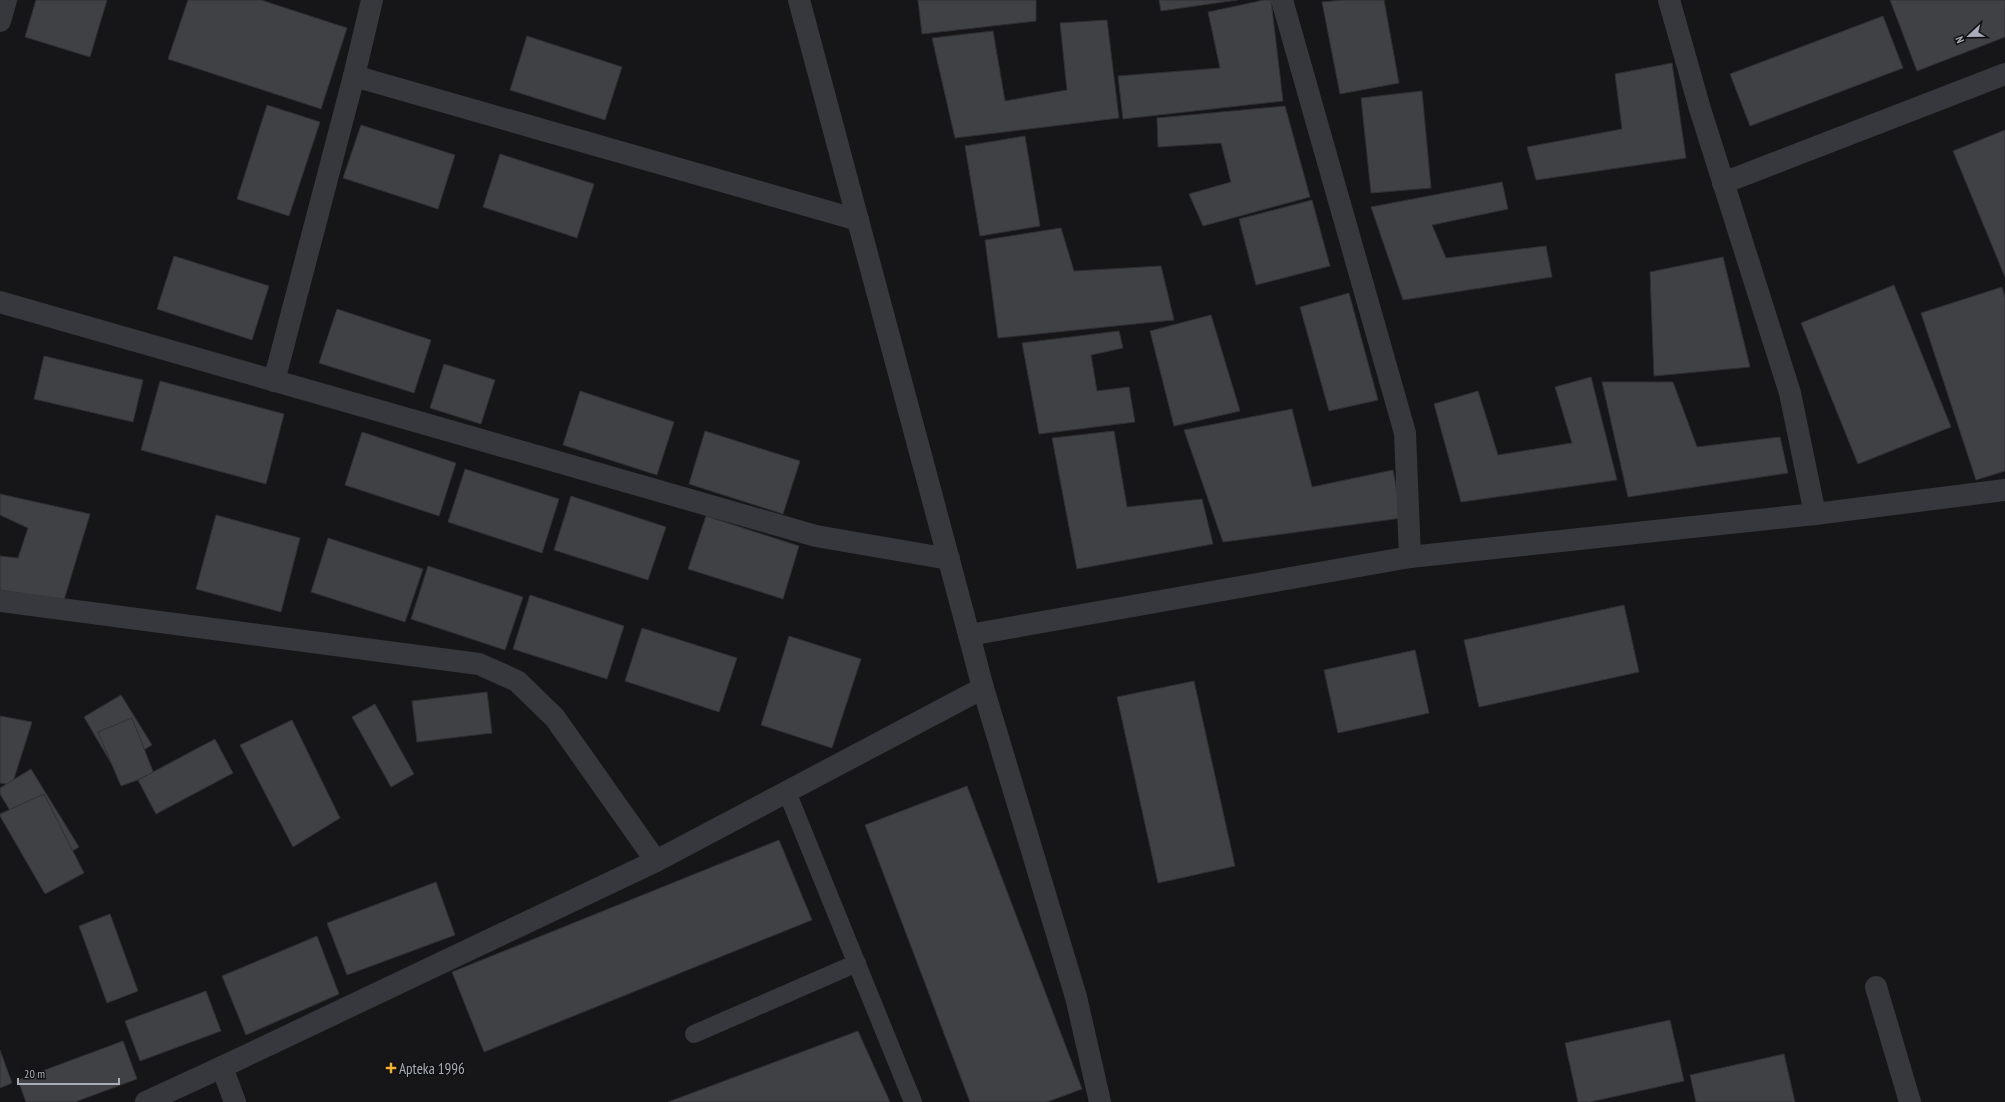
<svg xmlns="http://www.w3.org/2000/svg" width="2005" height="1102" font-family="'PT Sans Narrow',sans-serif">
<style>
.building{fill:#404145;stroke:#303034}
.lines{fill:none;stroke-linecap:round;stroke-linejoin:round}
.service{stroke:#37383d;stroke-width:18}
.minor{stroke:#37383d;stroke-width:22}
.tertiary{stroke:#37383d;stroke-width:22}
.poi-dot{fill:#f2b134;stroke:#111113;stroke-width:1.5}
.labels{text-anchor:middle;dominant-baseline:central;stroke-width:3;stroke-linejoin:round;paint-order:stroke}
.poi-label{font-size:15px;fill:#a8adb8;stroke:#111113;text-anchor:start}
</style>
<rect width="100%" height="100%" fill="#161618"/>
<!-- building -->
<g class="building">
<path d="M36,0H107L90,57L25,37Z"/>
<path d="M188,0H261L347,28L321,109L168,59Z"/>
<path d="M918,0H1036V21L922,34Z"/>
<path d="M1159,0H1237L1161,11Z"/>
<path d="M1264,0H1271L1283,101L1123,119L1118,76L1220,68L1208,12Z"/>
<path d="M1344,0H1384L1399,83L1340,94L1322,2Z"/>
<path d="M1890,0H2005V37L1917,71Z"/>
<path d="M1883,16L1903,68L1750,126L1730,74Z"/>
<path d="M1107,20L1119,118L955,138L932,38L993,31L1005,101L1067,90L1060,23Z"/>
<path d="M527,36L622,67L605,120L510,90Z"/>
<path d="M1672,63L1686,158L1536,180L1527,147L1622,129L1615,74Z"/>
<path d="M1422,91L1431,188L1371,193L1361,98Z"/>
<path d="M267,105L320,122L289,216L237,199Z"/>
<path d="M1285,106L1310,197L1203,226L1189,194L1231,182L1221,143L1158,147L1157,118Z"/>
<path d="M361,125L455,155L438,209L343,178Z"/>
<path d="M2005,130V277L1953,151Z"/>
<path d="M1025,136L1040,226L980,236L965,146Z"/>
<path d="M500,154L594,184L577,238L483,207Z"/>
<path d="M1502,182L1508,209L1432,225L1446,258L1546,246L1552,277L1403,300L1371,207Z"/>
<path d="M1312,200L1330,266L1256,285L1239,219Z"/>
<path d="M1061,228L1074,271L1161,266L1174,320L998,338L985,240Z"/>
<path d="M174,256L269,286L252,340L157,309Z"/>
<path d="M1723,257L1750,367L1654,376L1650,272Z"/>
<path d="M1894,285L1951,427L1858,464L1801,323Z"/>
<path d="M2002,287L2005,297V471L1976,480L1921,313Z"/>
<path d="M1349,293L1378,400L1329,411L1300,307Z"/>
<path d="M337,309L431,340L414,393L319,363Z"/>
<path d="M1211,315L1240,411L1174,426L1150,331Z"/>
<path d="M1119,331L1123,348L1091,355L1097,391L1129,387L1135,422L1039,434L1022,343Z"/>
<path d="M44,356L143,380L133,422L34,399Z"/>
<path d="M444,364L495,380L481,424L430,408Z"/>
<path d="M1591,377L1617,480L1461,502L1434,404L1478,391L1498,455L1572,443L1555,387Z"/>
<path d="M160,381L284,414L266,484L141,450Z"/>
<path d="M1602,382H1673L1697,447L1780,437L1788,473L1628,497Z"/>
<path d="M580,391L674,422L657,475L563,445Z"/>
<path d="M1292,409L1312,487L1393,470L1402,518L1223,542L1184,430Z"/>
<path d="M705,431L800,461L783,514L689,484Z"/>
<path d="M1114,431L1127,507L1202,499L1213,544L1077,569L1052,438Z"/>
<path d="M362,432L456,463L439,516L345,485Z"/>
<path d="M465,469L559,499L542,553L448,522Z"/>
<path d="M0,494L90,514L64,600L0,590V556L18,558L28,528L0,515Z"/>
<path d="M571,496L666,527L648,580L554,550Z"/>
<path d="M216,515L300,538L281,612L196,589Z"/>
<path d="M706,516L799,546L783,599L688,569Z"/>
<path d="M328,538L423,569L405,622L311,592Z"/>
<path d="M428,566L523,597L505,650L411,619Z"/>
<path d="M530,595L624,626L607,679L513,649Z"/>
<path d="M1624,605L1639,672L1479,707L1464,640Z"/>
<path d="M642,628L737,658L719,712L625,681Z"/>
<path d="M789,636L861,659L832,748L761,725Z"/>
<path d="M1415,650L1429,713L1338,733L1324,670Z"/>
<path d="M1194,681L1235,866L1158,883L1117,697Z"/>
<path d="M487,692L492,733L417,742L412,701Z"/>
<path d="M121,695L152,745L114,768L84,717Z"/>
<path d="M375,704L414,774L391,787L352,717Z"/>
<path d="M0,716L32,722L12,785L0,783Z"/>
<path d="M132,718L154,774L121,786L98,732Z"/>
<path d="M292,720L340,818L293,847L240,745Z"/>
<path d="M215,739L233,773L156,814L138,780Z"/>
<path d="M31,769L79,847L45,868L0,794V788Z"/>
<path d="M967,786L1082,1089L1047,1102H970L865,825Z"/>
<path d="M44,794L84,873L45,894L0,816V814Z"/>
<path d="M779,840L812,920L484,1052L452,972Z"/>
<path d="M436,882L455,935L347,975L327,923Z"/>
<path d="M110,914L138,991L107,1003L79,926Z"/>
<path d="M317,936L339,994L246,1035L222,976Z"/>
<path d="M206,991L221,1031L140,1061L125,1021Z"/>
<path d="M1670,1020L1684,1081L1590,1102H1578L1565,1043Z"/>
<path d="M858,1031L890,1102H668Z"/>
<path d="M123,1041L137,1079L75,1102H26L18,1080Z"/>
<path d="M0,1050L12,1083L0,1088Z"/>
<path d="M1784,1054L1795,1102H1696L1690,1075Z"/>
</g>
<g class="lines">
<!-- service -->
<g class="service">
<path d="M787,792L913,1102"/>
<path d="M694,1034L857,963"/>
</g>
<!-- minor -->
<g class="minor">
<path d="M799,0L969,635"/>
<path d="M1282,0L1405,433L1410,557"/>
<path d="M1669,0L1700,109L1790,393L1815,514"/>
<path d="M0,21L6,0"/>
<path d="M354,76L372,0"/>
<path d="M1723,183L2005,74"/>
<path d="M0,302L816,536L949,559"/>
<path d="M274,381L354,76L858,220"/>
<path d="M0,601L479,664L517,681L555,718L656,861"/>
<path d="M1876,987L1910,1102"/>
<path d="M146,1102L222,1067"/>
</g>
<!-- tertiary -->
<g class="tertiary">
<path d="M235,1102L222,1067L656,861L983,688"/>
<path d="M1100,1102L1076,997L983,688L969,635L1410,557L1815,514L2005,490"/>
</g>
</g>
<!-- markers -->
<path class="poi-dot" d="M389 1062h4v4h4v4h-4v4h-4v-4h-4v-4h4z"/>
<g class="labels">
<!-- poi labels -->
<g class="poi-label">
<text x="399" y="1068">Apteka 1996</text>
</g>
</g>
<!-- north arrow -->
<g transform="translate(1969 36) rotate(248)" stroke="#111113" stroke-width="3" paint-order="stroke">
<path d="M0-3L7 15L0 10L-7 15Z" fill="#a8adb8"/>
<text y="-6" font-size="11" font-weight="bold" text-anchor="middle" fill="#a8adb8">N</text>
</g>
<!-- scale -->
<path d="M18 1078v6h101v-6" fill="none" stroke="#a8adb8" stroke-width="2"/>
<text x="24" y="1078" font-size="12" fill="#a8adb8" stroke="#111113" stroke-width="3" paint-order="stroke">20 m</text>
</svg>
